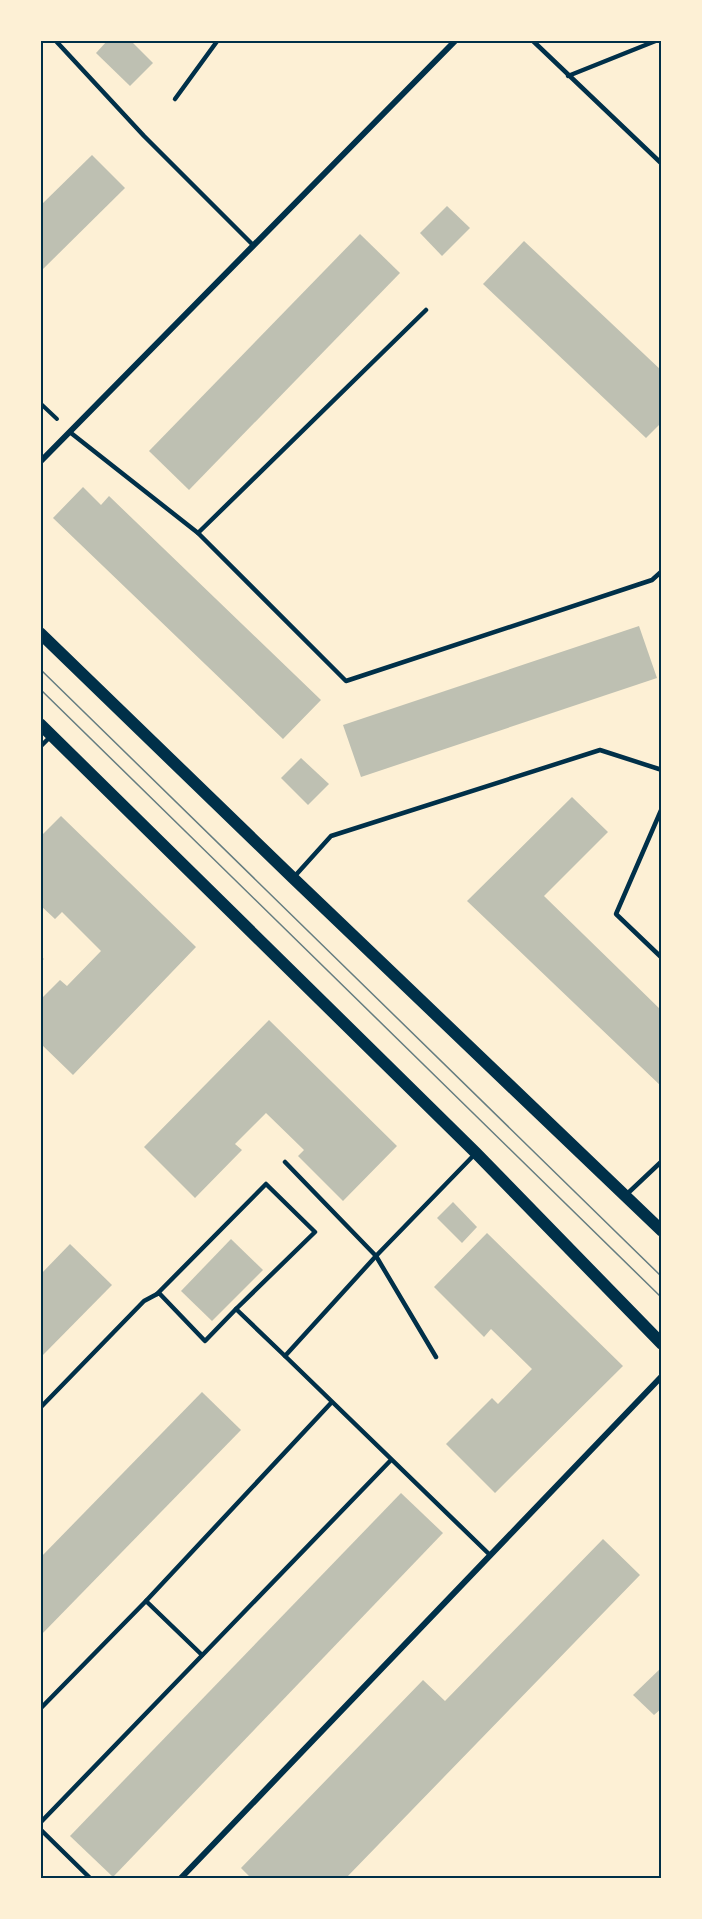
<svg xmlns="http://www.w3.org/2000/svg" width="702" height="1919" font-family="Barlow,sans-serif">
<style>
.building{fill:#bec0b2}
.lines{fill:none;stroke-linecap:round;stroke-linejoin:round}
.path{stroke:#003049;stroke-width:4}
.service{stroke:#003049;stroke-width:4.5}
.minor{stroke:#003049;stroke-width:6}
.secondary{stroke:#003049;stroke-width:12}
.tram{stroke:#657d81;stroke-width:1.5}
.neatline{fill:none;stroke:#003049;stroke-width:2}
</style>
<rect width="100%" height="100%" fill="#fdf0d5"/>
<!-- building -->
<g class="building">
<path d="M108,40H130L153,63L130,86L96,53Z"/>
<path d="M92,155L125,188L40,272V206Z"/>
<path d="M447,206L470,228L442,256L420,233Z"/>
<path d="M360,234L400,273L189,490L149,451Z"/>
<path d="M524,241L662,371V422L646,438L483,284Z"/>
<path d="M83,487L101,505L109,496L321,700L283,739L53,518Z"/>
<path d="M639,626L657,678L361,777L343,725Z"/>
<path d="M301,758L329,784L308,805L281,778Z"/>
<path d="M572,797L608,832L544,896L662,1011V1087L467,901Z"/>
<path d="M61,816L196,947L73,1075L40,1043V1000L60,980L67,986L101,951L62,912L55,919L40,905V837Z"/>
<path d="M269,1020L397,1146L343,1201L298,1156L304,1150L266,1113L235,1144L242,1150L195,1198L144,1147Z"/>
<path d="M453,1202L477,1227L462,1243L437,1218Z"/>
<path d="M487,1233L623,1366L495,1493L446,1444L492,1398L498,1404L532,1369L491,1329L484,1337L434,1287Z"/>
<path d="M231,1239L263,1270L212,1321L181,1291Z"/>
<path d="M70,1244L112,1285L40,1358V1275Z"/>
<path d="M202,1392L241,1430L40,1636V1558Z"/>
<path d="M401,1493L443,1533L113,1877L70,1836Z"/>
<path d="M603,1539L640,1575L346,1878H251L241,1868L423,1680L445,1701Z"/>
<path d="M662,1667V1708L654,1715L633,1695Z"/>
</g>
<g class="lines">
<!-- path -->
<path class="path" d="M40,403L57,419"/>
<!-- service -->
<g class="service">
<path d="M55,40L144,136L253,245"/>
<path d="M532,40L662,164"/>
<path d="M568,76L658,40"/>
<path d="M175,99L218,40"/>
<path d="M71,433L198,533L346,681L652,580L662,571"/>
<path d="M198,533L426,310"/>
<path d="M40,747L51,736"/>
<path d="M662,808L616,914L662,958"/>
<path d="M294,877L331,836L600,750L662,770"/>
<path d="M40,958L41,959"/>
<path d="M285,1162L376,1256L436,1357"/>
<path d="M627,1194L662,1161"/>
<path d="M157,1294L266,1184L315,1232L236,1309"/>
<path d="M285,1356L490,1555"/>
<path d="M40,1408L144,1301L159,1293L205,1341L236,1309L285,1356L376,1256L474,1155"/>
<path d="M146,1601L202,1655"/>
<path d="M40,1709L146,1601L331,1403"/>
<path d="M40,1823L391,1460"/>
<path d="M40,1829L90,1878"/>
</g>
<!-- minor -->
<g class="minor">
<path d="M40,462L456,40"/>
<path d="M181,1878L662,1376"/>
</g>
<!-- secondary -->
<g class="secondary">
<path d="M40,633L293,878L662,1231"/>
<path d="M40,724L476,1153L662,1344"/>
</g>
<!-- tram -->
<g class="tram">
<path d="M40,669L662,1277"/>
<path d="M40,689L662,1298"/>
</g>
</g>
<!-- border -->
<rect width="702" height="1919" fill="none" stroke="#fdf0d5" stroke-width="84"/>
<rect x="42" y="42" width="618" height="1835" class="neatline"/>
</svg>
